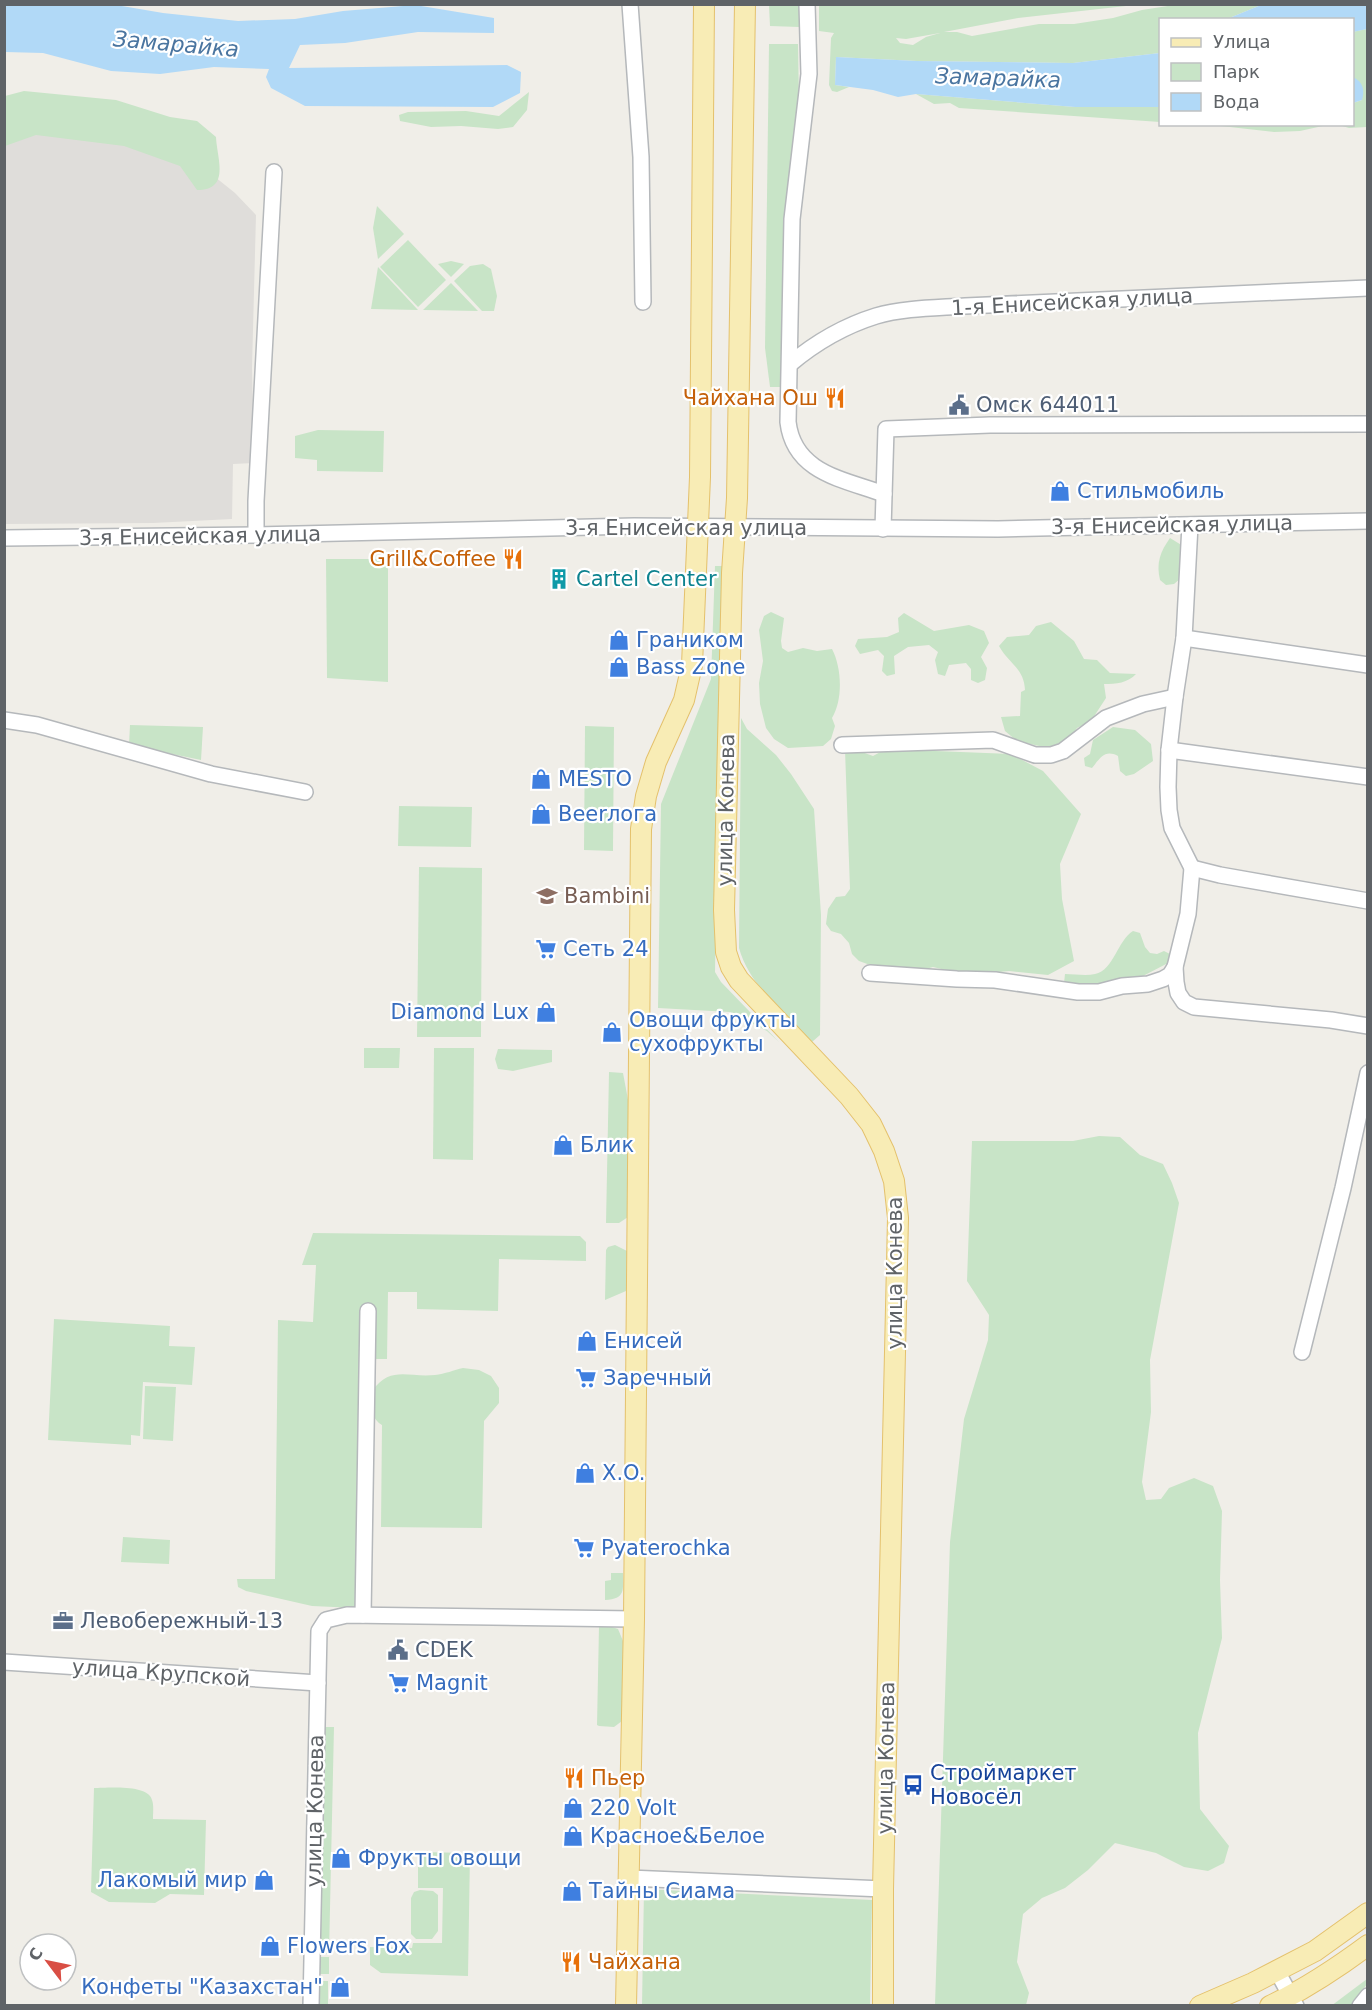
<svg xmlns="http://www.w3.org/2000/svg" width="1372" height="2010" font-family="'DejaVu Sans',sans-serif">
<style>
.industrial{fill:#dfddda}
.green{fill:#c8e4c7;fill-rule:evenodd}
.water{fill:#b1d9f7}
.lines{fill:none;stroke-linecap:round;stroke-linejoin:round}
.minor-casing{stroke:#b5b8bb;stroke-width:18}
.major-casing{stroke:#e4c16c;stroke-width:22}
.minor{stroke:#fff;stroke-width:15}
.major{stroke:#f8ecb5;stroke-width:20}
.labels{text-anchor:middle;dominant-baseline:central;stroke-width:4.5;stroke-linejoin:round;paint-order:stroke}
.street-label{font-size:21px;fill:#5f6367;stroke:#fff}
.food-label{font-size:21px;fill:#c56008;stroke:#fff;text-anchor:end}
.service-label{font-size:21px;fill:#4e5e75;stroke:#fff;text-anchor:start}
.shop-label{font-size:21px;fill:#366cbe;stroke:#fff;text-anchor:start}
.culture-label{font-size:21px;fill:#0d838f;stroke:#fff;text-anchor:start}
.education-label{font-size:21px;fill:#785e54;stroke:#fff;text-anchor:start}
.transit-label{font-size:21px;fill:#164399;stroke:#fff;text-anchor:start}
.water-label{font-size:22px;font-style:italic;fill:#4a75a0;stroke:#fff}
</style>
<rect width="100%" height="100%" fill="#f0eee8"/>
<!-- industrial -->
<path class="industrial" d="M34,127L110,135L210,173L235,193L256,215L252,368L254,463L233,464L232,519L153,523L5,524V138Z"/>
<!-- green -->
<g class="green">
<path d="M769,5H799V27L770,26Z"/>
<path d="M819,5H1135L1018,18L944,32H957L972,36L1039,24H1074L1113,18L1142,10L1174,5H1261L1227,19L1160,20V53L1073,63L917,61L836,57L835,85L849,87L837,92L832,91L829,85L831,38L834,33L819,31ZM940,33L926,37L913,45L900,43L896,38L906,39Z"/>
<path d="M1367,29V127L1349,128L1339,125L1352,124L1353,103L1362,100L1353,77L1352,32Z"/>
<path d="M769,44H798L799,101L783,387H770L765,348Z"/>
<path d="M24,91L116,100L170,117L197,121L216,137C217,159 231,190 197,190L180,166L124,146L36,135L5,146V96Z"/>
<path d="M529,92L527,110L513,127L498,129L461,126L431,127L400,121L399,115L408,112L466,111L499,116Z"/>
<path d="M916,94L1075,107H1160V122L959,108L950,103L934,104Z"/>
<path d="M1212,125H1327L1300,131L1274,132Z"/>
<path d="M377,206L404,234L378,259L373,228Z"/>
<path d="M408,240L446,280L418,307L380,267Z"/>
<path d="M451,261L464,264L451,277L438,264Z"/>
<path d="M483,264L491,269L497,296L494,311H482L454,281L470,266Z"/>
<path d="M378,267L418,310L371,309Z"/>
<path d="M451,283L478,311L423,310Z"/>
<path d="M318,430L384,431L383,472L317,471V460L295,458V436Z"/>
<path d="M1170,538L1183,546L1181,578L1174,584L1166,585L1160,580C1156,563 1160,552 1170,538Z"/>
<path d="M326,559H388V682L327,678Z"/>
<path d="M715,566H722L715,972L721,982L779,1042L767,1031L730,1012L658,1008L661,804L711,679Z"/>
<path d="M771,612L784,618L781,641L782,648L788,652L803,648L817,651L832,649C842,668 843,700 832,718L835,726L831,739L823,746L788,748L774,739L766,728L760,704L759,683L763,661L759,630L764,616Z"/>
<path d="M904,613L934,631L969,625L984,631L989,643L981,657L987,668L985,680L978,683L971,680V669L966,663L949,665L945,676L938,674L935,660L938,652L929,645L908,647L894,656L895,674L887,676L882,671L884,656L878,650L860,654L855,646L858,639L887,637L899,632L898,618Z"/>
<path d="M1051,622L1074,641L1084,659L1097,660L1110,673L1136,674C1128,683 1116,684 1104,684L1106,698L1091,721L1077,728L1070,738L1048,748L1017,741L1005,731L1001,717L1020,716L1021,692L1025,690C1024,668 1009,664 999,646L1007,637L1029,635L1036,626Z"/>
<path d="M741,718L747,729L776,755L791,774L814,809L821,915L820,1035L812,1042C785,1013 750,987 739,948Z"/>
<path d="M130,725L203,727L201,760L129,745Z"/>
<path d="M585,726L614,727L613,851L584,850Z"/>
<path d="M1113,727L1135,730L1151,744L1153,761L1134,774L1126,776L1120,771L1118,756C1105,749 1100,758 1092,768L1085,766L1084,758L1090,754L1093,740Z"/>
<path d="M886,749L1011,754L1043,771L1081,814L1060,864L1062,899L1074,961L1048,975L1009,971L967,975L933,967L915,972L884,970L859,961L852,954L849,943L841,934L831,931L826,924L828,909L836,897L845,896L850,889L845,750L862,752L873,756Z"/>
<path d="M399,806L472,807L471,847L398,846Z"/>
<path d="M419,867L482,868L481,1037H417Z"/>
<path d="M1133,931L1140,933L1145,947L1150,953L1157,954L1164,951L1170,954V962L1143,976L1094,986L1072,987L1064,983L1065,974C1075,974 1086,976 1095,974C1114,970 1117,941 1133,931Z"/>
<path d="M364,1048H400L399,1068H364Z"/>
<path d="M434,1048H474L473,1160L433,1159Z"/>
<path d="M498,1049L552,1050V1062L513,1071L498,1069L495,1059Z"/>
<path d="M609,1072L623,1073L629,1105L628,1217L619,1223H606Z"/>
<path d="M1099,1136L1120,1137L1140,1155L1163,1164L1172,1183L1179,1203L1150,1360L1151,1412L1142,1482L1146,1500L1161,1499L1169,1488L1194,1478L1213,1486L1222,1511L1220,1580L1222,1638L1198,1733L1200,1809L1229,1846L1224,1863L1208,1871L1184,1867L1156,1853L1115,1843L1088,1870L1065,1888L1042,1898L1023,1914L1017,1962L1029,1993L1026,2005H935L950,1542L964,1419L988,1340L989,1315L967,1281L972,1141H1073Z"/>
<path d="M313,1233L580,1236L586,1242V1261L499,1259L498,1311L417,1309V1292H388L387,1359H369L356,1608L312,1606L246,1591L238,1587L237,1579H275L278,1320L313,1322L316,1265H302Z"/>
<path d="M615,1245L627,1251L626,1291L605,1300L606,1250L608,1247Z"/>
<path d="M54,1319L170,1326L169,1346L195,1347L192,1385L143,1382L140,1436L131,1435V1445L48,1440Z"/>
<path d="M463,1368L479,1370L491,1376L499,1388V1403L484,1421L482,1528L381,1527L382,1425C369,1417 372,1404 372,1391C391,1365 408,1378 435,1375C445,1374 454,1370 463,1368Z"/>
<path d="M145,1386L176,1387L173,1441L143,1439Z"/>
<path d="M123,1537L170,1540L169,1564L121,1562Z"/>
<path d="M611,1573H623C623,1590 626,1599 605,1600V1581L611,1580Z"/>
<path d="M599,1626H609L618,1629L623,1641L622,1721L614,1727L599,1726L597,1725Z"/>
<path d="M323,1727H334L329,1954H316Z"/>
<path d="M94,1788C107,1788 148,1784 152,1800C154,1805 153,1813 153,1819L206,1820L204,1895L170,1894L155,1903L109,1902L91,1892Z"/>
<path d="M418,1852L470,1853L468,1976L381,1973L370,1965V1947L412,1948L413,1943H442L443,1888H418Z"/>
<path d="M644,1889L872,1900L870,2005H642Z"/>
<path d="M420,1890L433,1891L438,1895V1931L432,1939H416L411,1934V1898L414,1892Z"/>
<rect x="316" y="1957" width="13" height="17"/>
<path d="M1367,1979V1984L1352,2005L1331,2006Z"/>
<path d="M318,1981H328V2005L316,2006Z"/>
</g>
<!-- water -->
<g class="water">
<path d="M415,5L494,18V33L418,32L345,43L300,45L289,68L507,65L521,72L520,93L493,107L305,106L271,88L266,77L269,69L214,67L160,74L111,71L43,53L5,52V5H116L163,13L238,21L295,19L343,11Z"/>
<path d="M1261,5H1367V29L1353,32L1352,20L1227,19Z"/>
<path d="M1160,53V107H1075L916,94L898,97L873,90L835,85L836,57L917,61L1073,63Z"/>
<path d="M1353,77C1363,82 1365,90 1362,100L1353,103Z"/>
</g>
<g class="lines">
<!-- minor casing -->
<g class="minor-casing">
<g id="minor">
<path d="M630,4L641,157L643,302"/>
<path d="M807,4L809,74L792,219L788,422C794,473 843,479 884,494"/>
<path d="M790,364C815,343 844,326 876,316C903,308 936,308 965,306L1368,288"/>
<path d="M1190,525L1184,638L1175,697L1169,750L1168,787L1169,810L1172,828L1192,868L1188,914L1175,967L1176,982L1178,993L1184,1002L1194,1007L1331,1020L1368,1026"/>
<path d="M883,529L886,429L990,425L1368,424"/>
<path d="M256,535V501L274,172"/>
<path d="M4,538L256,535L634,526L998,529L1368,521"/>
<path d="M1184,638L1368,665"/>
<path d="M4,720L37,725L211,774L305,792"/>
<path d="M842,745L993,740L1035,755H1051L1063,751L1106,718L1143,704L1175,697"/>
<path d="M1169,750L1368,777"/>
<path d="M1192,868L1220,875L1368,901"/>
<path d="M870,973L957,979L995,980L1078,992H1099L1122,986L1148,984L1163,979L1170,975L1175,967"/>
<path d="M1302,1352L1343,1188L1368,1073"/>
<path d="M363,1615L368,1311"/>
<path d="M4,1662L318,1683"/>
<path d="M629,1878L883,1889"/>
<path d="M1277,1971L1296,2006"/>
<path d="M311,2006L319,1631L326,1620L347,1615L634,1619"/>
<path d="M1360,2006L1368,1996"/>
</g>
</g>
<!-- major casing -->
<g class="major-casing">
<g id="major">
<path d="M745,4L737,498L732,573L724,910L726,952L731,967L739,980L849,1096L871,1124L884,1151L894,1181L898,1218L883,1889V2006"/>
<path d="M626,2006L634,1619L641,829L646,796L656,762L684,700L692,665L700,477L704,4"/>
<path d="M1200,2006L1253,1983L1315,1951L1368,1913"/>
<path d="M1270,2006C1305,1989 1337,1968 1368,1945"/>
</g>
</g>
<!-- minor -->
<use href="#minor" class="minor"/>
<!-- major -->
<use href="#major" class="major"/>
</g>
<!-- icons -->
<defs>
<g id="restaurant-bare" transform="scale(1.62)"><path d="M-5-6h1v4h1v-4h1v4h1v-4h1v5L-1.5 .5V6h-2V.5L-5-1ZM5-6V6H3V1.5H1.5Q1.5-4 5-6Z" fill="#e8710a" stroke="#fff" stroke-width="2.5" paint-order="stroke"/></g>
<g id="civic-bare" transform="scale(1.62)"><path d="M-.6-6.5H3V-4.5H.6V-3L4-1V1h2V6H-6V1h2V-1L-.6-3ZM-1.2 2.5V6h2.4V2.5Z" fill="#5c6f8a" stroke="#fff" stroke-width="2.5" paint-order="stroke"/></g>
<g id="shop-bare" transform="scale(1.62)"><path d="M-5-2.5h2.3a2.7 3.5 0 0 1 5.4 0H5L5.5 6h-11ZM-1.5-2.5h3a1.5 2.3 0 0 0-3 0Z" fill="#3f7fe0" stroke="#fff" stroke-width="2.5" paint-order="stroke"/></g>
<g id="building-bare" transform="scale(1.62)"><path d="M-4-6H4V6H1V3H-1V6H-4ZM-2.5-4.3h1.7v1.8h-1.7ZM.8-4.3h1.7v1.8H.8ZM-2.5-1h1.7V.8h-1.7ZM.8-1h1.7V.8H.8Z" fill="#0f9aa8" stroke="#fff" stroke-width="2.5" paint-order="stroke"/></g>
<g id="school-bare" transform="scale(1.62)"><path d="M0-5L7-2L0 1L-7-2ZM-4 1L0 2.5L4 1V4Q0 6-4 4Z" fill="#8d6e63" stroke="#fff" stroke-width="2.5" paint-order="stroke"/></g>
<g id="supermarket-bare" transform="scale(1.62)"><path d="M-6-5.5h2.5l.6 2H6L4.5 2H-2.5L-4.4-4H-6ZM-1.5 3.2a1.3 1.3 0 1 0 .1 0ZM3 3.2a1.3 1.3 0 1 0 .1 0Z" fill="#3f7fe0" stroke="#fff" stroke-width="2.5" paint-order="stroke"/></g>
<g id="office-bare" transform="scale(1.62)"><path d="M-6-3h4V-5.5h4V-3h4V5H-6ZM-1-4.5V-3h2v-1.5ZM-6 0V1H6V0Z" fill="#5c6f8a" stroke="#fff" stroke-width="2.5" paint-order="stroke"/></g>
<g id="bus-bare" transform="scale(1.62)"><path d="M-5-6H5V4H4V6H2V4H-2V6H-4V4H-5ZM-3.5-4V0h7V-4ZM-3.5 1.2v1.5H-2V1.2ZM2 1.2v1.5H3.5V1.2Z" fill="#1a4fb4" stroke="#fff" stroke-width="2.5" paint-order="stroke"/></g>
</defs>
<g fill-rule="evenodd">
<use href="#restaurant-bare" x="835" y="398"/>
<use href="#civic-bare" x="959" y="405"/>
<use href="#shop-bare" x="1060" y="491"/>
<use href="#restaurant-bare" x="513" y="559"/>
<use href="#building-bare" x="559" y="579"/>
<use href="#shop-bare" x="619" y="640"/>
<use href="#shop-bare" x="619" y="667"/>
<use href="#shop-bare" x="541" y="779"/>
<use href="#shop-bare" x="541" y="814"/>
<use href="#school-bare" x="547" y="896"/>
<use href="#supermarket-bare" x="546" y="949"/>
<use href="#shop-bare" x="546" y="1012"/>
<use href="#shop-bare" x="612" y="1032"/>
<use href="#shop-bare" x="563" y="1145"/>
<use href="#shop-bare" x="587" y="1341"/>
<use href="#supermarket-bare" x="586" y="1378"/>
<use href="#shop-bare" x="585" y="1473"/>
<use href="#supermarket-bare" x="584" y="1548"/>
<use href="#office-bare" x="63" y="1621"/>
<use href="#civic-bare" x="398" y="1650"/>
<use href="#supermarket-bare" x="399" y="1683"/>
<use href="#restaurant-bare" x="574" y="1778"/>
<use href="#bus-bare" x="913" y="1785"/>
<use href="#shop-bare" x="573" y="1808"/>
<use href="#shop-bare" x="573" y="1836"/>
<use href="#shop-bare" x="341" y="1858"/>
<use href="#shop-bare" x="264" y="1880"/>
<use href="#shop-bare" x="572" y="1891"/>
<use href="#shop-bare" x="270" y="1946"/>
<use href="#restaurant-bare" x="571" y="1962"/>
<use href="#shop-bare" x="340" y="1987"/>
</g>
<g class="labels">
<!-- street labels -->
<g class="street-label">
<text transform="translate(1072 302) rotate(-3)">1-я Енисейская улица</text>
<text transform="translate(1172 525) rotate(-1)">3-я Енисейская улица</text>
<text x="686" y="528">3-я Енисейская улица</text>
<text transform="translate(200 536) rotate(-1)">3-я Енисейская улица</text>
<text transform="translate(726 810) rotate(-89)">улица Конева</text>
<text transform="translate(895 1273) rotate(-90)">улица Конева</text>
<text transform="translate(161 1673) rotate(4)">улица Крупской</text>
<text transform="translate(886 1758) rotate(-89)">улица Конева</text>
<text transform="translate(315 1811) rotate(-89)">улица Конева</text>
</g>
<!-- food labels -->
<g class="food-label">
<text x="818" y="398">Чайхана Ош</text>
<text x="496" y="559">Grill&amp;Coffee</text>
<text x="591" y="1778" text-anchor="start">Пьер</text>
<text x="588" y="1962" text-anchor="start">Чайхана</text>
</g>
<!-- service labels -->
<g class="service-label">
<text x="976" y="405">Омск 644011</text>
<text x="80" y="1621">Левобережный-13</text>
<text x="415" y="1650">CDEK</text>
</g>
<!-- shop labels -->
<g class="shop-label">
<text x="1077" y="491">Стильмобиль</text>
<text x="636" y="640">Граником</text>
<text x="636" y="667">Bass Zone</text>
<text x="558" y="779">MESTO</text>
<text x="558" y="814">Beerлога</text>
<text x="563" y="949">Сеть 24</text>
<text x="529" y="1012" text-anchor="end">Diamond Lux</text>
<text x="629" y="1020">Овощи фрукты<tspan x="629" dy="24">сухофрукты</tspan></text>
<text x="580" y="1145">Блик</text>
<text x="604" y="1341">Енисей</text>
<text x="603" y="1378">Заречный</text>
<text x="602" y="1473">X.O.</text>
<text x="601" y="1548">Pyaterochka</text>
<text x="416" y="1683">Magnit</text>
<text x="590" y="1808">220 Volt</text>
<text x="590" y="1836">Красное&amp;Белое</text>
<text x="358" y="1858">Фрукты овощи</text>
<text x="247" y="1880" text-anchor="end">Лакомый мир</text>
<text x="589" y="1891">Тайны Сиама</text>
<text x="287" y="1946">Flowers Fox</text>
<text x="323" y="1987" text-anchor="end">Конфеты "Казахстан"</text>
</g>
<!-- culture labels -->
<g class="culture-label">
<text x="576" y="579">Cartel Center</text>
</g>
<!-- education labels -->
<g class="education-label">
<text x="564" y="896">Bambini</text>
</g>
<!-- transit labels -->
<g class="transit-label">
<text x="930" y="1773">Строймаркет<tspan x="930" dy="24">Новосёл</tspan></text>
</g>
<!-- water labels -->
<g class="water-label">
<text transform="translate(176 44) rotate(5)">Замарайка</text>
<text transform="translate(998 78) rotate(2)">Замарайка</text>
</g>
</g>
<!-- border -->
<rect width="1372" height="2010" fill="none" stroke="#5f6367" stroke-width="12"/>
<!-- legend -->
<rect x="1159" y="18" width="195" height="108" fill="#ffffff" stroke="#bfc1c2" stroke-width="1.5"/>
<rect x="1171" y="38" width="30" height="9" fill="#f8ecb5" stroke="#bfc1c2" stroke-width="1.5"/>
<text x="1213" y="48" font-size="18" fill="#5f6367">Улица</text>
<rect x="1171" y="63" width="30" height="18" fill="#c8e4c7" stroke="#bfc1c2" stroke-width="1.5"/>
<text x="1213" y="78" font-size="18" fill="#5f6367">Парк</text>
<rect x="1171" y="93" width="30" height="18" fill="#b1d9f7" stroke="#bfc1c2" stroke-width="1.5"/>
<text x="1213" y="108" font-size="18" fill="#5f6367">Вода</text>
<!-- north arrow -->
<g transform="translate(48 1962) rotate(302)"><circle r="28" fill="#ffffff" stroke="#bfc1c2" stroke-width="1.5"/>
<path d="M0-4.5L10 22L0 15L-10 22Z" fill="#d94e44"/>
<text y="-9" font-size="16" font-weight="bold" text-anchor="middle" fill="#5f6367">С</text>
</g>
</svg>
